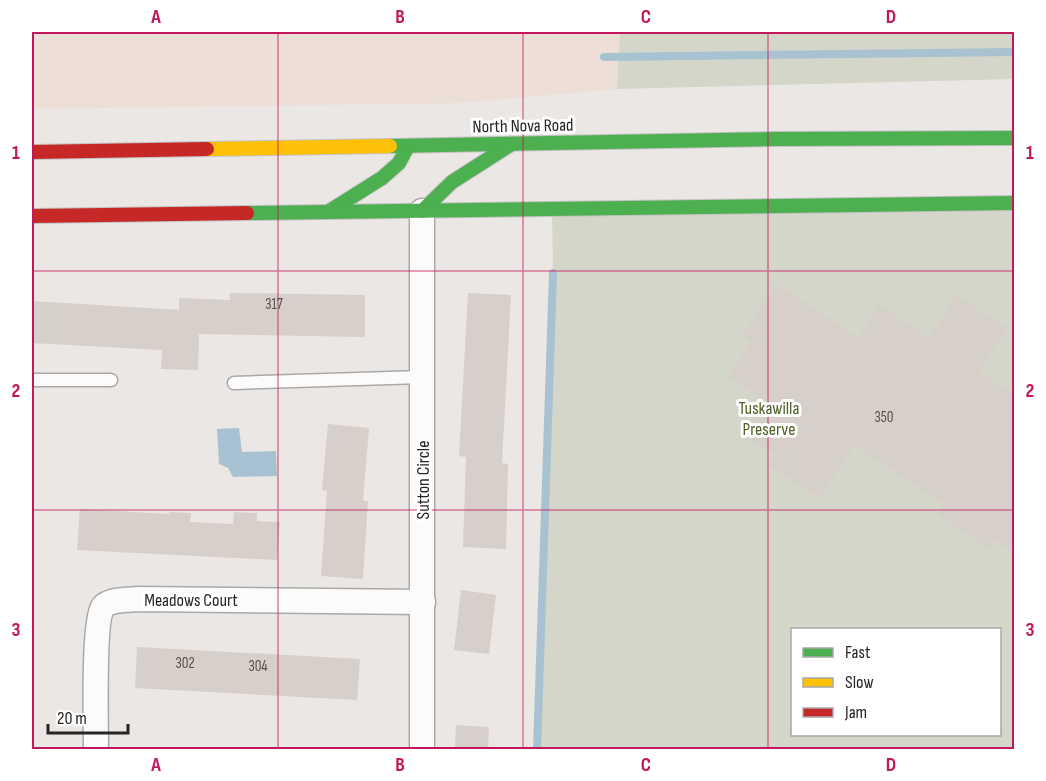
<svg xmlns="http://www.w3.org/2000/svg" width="1046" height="781" font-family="'Sofia Sans Condensed',sans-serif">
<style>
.commercial{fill:#eddfd7}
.green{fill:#d3d6c8;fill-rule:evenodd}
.water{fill:#a8c2d1}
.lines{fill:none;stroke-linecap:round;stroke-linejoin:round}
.stream{stroke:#a8c2d1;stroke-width:8}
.building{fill:#d7cfca}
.lane-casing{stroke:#aba9a7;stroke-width:15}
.street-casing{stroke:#aba9a7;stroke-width:27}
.fast-casing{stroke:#c4c2c1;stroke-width:16}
.slow-casing{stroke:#c4c2c1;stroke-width:16}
.jam-casing{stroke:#c4c2c1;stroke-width:16}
.lane{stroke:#fcfbfb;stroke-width:12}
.street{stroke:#fcfbfb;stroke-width:24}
.fast{stroke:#4caf50;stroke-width:14}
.slow{stroke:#ffc107;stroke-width:14}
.jam{stroke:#c62828;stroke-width:14}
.grid{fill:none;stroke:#c2185b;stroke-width:1.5;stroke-opacity:0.55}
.labels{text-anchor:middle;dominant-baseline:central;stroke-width:6;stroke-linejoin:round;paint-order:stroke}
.number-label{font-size:15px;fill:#53504e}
.street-label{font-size:18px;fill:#272524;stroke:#fff}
.park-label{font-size:18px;fill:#4e5f27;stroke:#fff}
.neatline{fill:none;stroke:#c2185b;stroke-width:2}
.grid-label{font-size:20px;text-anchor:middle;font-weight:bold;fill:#c2185b}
</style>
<rect width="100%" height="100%" fill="#eae7e5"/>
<!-- commercial -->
<path class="commercial" d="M32,32H620L617,89L461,103L32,109Z"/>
<!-- green -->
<g class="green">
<path d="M620,32H1014V79L617,89Z"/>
<path d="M1014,203V749L537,750L553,273L552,209ZM792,630H1000V734H792Z"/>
</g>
<!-- water -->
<path class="water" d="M239,428L242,452L276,451L277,476L233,477L228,468L219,464L217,429Z"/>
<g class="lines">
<!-- stream -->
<g class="stream">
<path d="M604,57L1014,52"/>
<path d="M537,750L553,273"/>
</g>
</g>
<!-- building -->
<g class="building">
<path d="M776,284L858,338L879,305L929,338L957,296L1007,328L978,371L1014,395V553L995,540L990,549L937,514L944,504L854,445L819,498L770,466L776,456L742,433L764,400L728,377L751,342L742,336Z"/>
<path d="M230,293L365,295V337L199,334L198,370L161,369L162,350L32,343V301L179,310V298L230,300Z"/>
<path d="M468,293L511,295L502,463L508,464L506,549L463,547L466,457L459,456Z"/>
<path d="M328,424L369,428L363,501H368L363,579L321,576L327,491L322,490Z"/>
<path d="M80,509L169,514V512L191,513L190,522L233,524L234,512L257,513V521L280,522L277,560L77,550Z"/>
<path d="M461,590L496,595L489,654L454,650Z"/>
<path d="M137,647L360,659L357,700L135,688Z"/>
<path d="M456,725L489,727L488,750H455Z"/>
</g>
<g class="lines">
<!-- lane casing -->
<g class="lane-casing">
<g id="lane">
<path d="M32,380H111"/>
<path d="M234,383L422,377"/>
</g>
</g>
<!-- street casing -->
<g class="street-casing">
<g id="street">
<path d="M422,211V750"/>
<path d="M96,750C96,726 93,621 103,607C110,599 128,600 138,599L423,602"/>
</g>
</g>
<!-- fast casing -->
<g class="fast-casing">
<g id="fast">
<path d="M390,146L775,139L1014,138"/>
<path d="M422,211L452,182L510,145"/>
<path d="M328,212L382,178L399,163L408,146"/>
<path d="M247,213L1014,203"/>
</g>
</g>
<!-- slow casing -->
<g class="slow-casing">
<path id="slow" d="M207,149L390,146"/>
</g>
<!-- jam casing -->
<g class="jam-casing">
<g id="jam">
<path d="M32,152L207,149"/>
<path d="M32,216L247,213"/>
</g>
</g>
<!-- lane -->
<use href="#lane" class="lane"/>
<!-- street -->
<use href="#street" class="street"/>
<!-- fast -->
<use href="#fast" class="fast"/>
<!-- slow -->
<use href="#slow" class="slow"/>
<!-- jam -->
<use href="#jam" class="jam"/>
</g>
<!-- grid -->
<path class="grid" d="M278,32V750M523,32V750M768,32V750M32,271H1014M32,510H1014"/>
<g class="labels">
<!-- number labels -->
<g class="number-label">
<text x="274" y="304">317</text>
<text x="884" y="417">350</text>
<text x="185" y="663">302</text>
<text x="258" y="666">304</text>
</g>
<!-- street labels -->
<g class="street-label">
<text transform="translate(523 126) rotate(-1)">North Nova Road</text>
<text transform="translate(423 480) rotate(-90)">Sutton Circle</text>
<text x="191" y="600">Meadows Court</text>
</g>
<!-- park labels -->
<g class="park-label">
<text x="769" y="408">Tuskawilla<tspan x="769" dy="21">Preserve</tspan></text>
</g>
</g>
<!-- border -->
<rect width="1046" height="781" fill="none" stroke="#ffffff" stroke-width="66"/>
<!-- legend -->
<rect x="791" y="628" width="210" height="108" fill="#ffffff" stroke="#a9a8a7" stroke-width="1.5"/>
<rect x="803" y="648" width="30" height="9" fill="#4caf50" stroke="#a9a8a7" stroke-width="1.5"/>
<text x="845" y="658" font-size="18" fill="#272524">Fast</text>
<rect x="803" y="678" width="30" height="9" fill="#ffc107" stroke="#a9a8a7" stroke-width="1.5"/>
<text x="845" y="688" font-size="18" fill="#272524">Slow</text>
<rect x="803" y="708" width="30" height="9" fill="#c62828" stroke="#a9a8a7" stroke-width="1.5"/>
<text x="845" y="718" font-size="18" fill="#272524">Jam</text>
<!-- scale -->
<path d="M48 724v9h80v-9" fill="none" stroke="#272524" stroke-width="3"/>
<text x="57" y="724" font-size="18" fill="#272524" stroke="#ffffff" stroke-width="4.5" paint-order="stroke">20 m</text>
<rect x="33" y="33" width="980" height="715" class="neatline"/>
<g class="grid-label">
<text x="156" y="23">A</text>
<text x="400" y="23">B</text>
<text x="646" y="23">C</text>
<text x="891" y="23">D</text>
<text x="16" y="159">1</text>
<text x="1030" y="159">1</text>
<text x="16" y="397">2</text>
<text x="1030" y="397">2</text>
<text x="16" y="636">3</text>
<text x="1030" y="636">3</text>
<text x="156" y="771">A</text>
<text x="400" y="771">B</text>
<text x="646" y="771">C</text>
<text x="891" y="771">D</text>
</g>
</svg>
